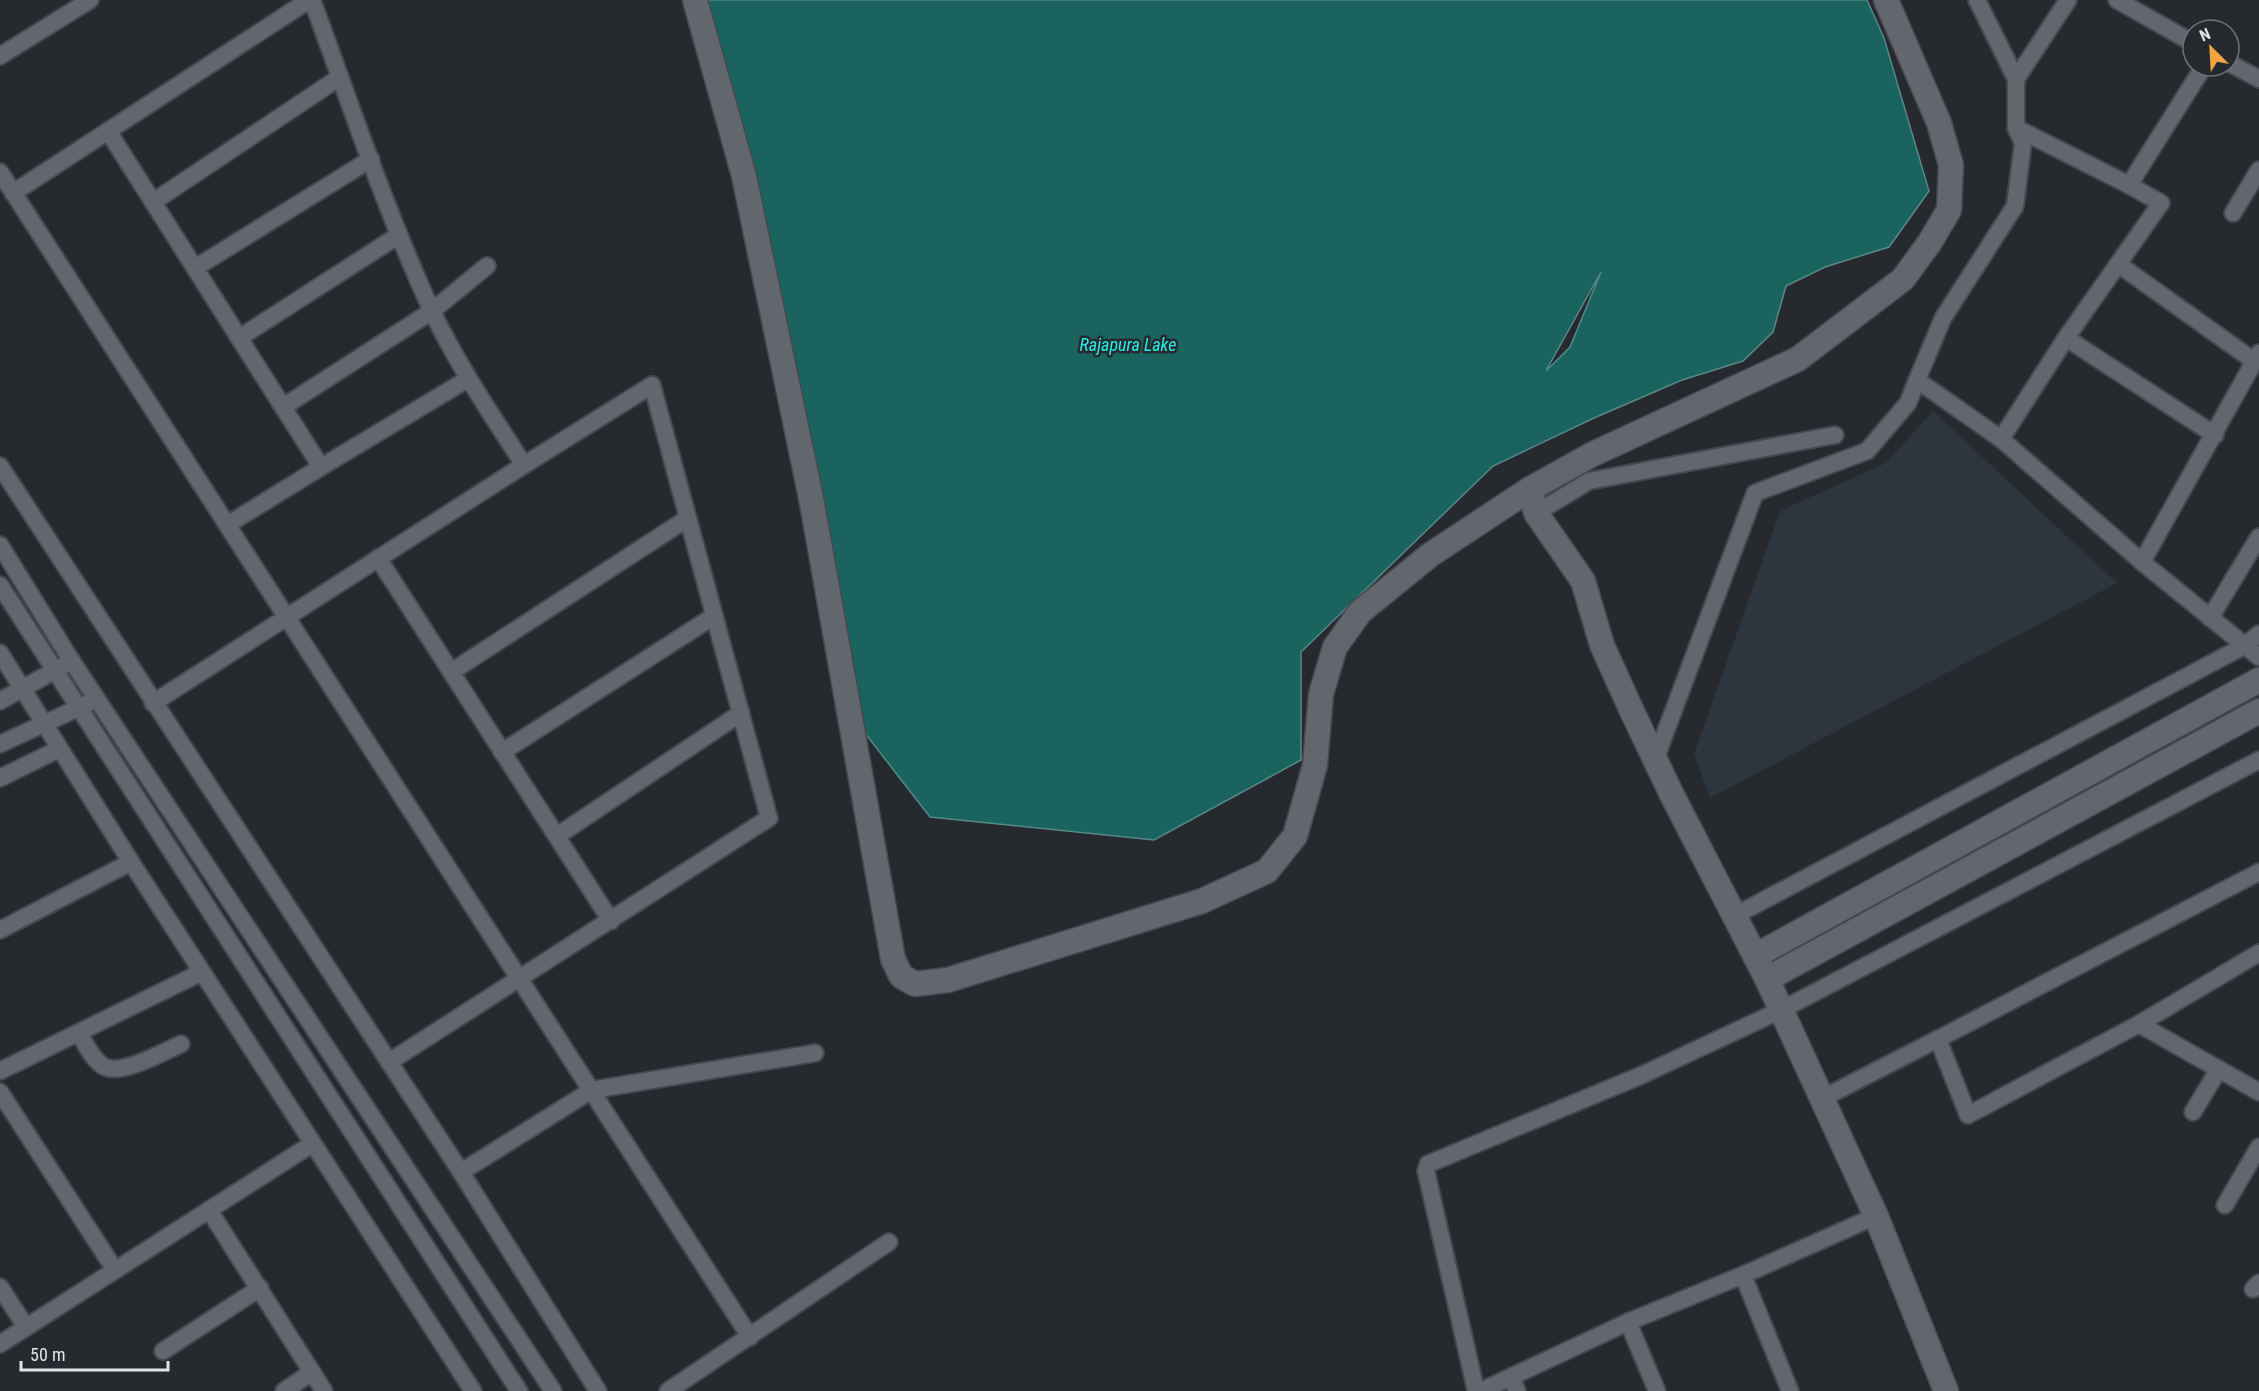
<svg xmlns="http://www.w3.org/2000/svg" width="2259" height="1391" font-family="'Roboto Condensed',sans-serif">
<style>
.built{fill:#2d353e}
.water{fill:#1b635f;stroke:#568988;stroke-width:1.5;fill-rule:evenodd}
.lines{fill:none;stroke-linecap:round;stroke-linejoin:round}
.street-casing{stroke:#46484d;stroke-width:20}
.secondary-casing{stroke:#46484d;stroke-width:27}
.street{stroke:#62666d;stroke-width:16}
.secondary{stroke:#62666d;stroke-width:24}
.labels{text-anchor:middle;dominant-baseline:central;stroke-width:5;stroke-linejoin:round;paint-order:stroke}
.water-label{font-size:18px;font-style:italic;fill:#22f0e7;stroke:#262a2f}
</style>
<rect width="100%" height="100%" fill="#262a2f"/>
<!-- built -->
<path class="built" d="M1933,411L2117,583L1710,798L1694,754L1780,511L1886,463Z"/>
<!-- water -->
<path class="water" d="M688,0H1867L1884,38L1929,191L1889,247L1825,267L1786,286L1773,332L1743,361L1682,380L1594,418L1493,466L1301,652V760L1154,840L930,817L840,701L795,423ZM1601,272L1570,347L1547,370V369Z"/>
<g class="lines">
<!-- street casing -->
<g class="street-casing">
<g id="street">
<path d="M1977,0L2016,79"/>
<path d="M2117,0L2193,43"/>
<path d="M0,56L90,0"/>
<path d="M2229,63L2259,79"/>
<path d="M2204,66L2129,185L2161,203L2066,338L2215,435"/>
<path d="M2016,128L2129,185"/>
<path d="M108,131L321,467L227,525"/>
<path d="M0,172L750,1337"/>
<path d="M13,193L309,0"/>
<path d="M153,202L340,77"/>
<path d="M2233,213L2259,170"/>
<path d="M2118,264L2254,361"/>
<path d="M195,268L371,159"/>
<path d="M239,338L399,235"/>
<path d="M1917,380L1943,318L2015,206L2023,143L2016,128V79L2068,0"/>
<path d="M283,407L432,311L487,266"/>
<path d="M2001,439L2066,338"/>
<path d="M0,466L461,1172L598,1391"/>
<path d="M321,467L468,379"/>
<path d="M1536,513L1589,481L1835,435"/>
<path d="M0,545L71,660L553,1391"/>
<path d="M378,558L611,921"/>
<path d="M2142,562L2259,353"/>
<path d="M0,585L519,1391"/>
<path d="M2210,618L2259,537"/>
<path d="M0,653L131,862L473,1391"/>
<path d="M451,672L688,518"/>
<path d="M0,701L63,666"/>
<path d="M153,703L524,465C491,414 457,364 431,309C385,209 350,103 312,0"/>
<path d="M0,744L89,703"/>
<path d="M502,752L714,616"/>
<path d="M1655,760L1755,493L1867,451L1908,403L1917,380L2001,439L2142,562L2259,657"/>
<path d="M0,778L59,749"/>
<path d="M557,836L741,713"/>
<path d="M2259,872L1938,1039L1968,1115L2139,1024L2259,953"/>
<path d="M1734,916L2244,646L2259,634"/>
<path d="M0,930L131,862"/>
<path d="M2139,1024L2259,1092"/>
<path d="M79,1033C85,1043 93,1061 105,1067C123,1075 163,1052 181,1044"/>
<path d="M389,1062L769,818L652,385L524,465"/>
<path d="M0,1071L202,972"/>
<path d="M0,1092L115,1270"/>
<path d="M1821,1099L1938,1039"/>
<path d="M2193,1112L2219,1069"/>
<path d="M461,1172L592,1090L815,1053"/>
<path d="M2225,1205L2259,1147"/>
<path d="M209,1210L324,1391"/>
<path d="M1743,1275L1790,1391"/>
<path d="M0,1287L26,1327"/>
<path d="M2253,1289L2259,1283"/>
<path d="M1628,1322L1657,1391"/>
<path d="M0,1344L312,1144"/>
<path d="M163,1351L260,1288"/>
<path d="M1511,1377L1517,1391"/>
<path d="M284,1391L312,1372"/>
<path d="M668,1391L889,1242"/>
<path d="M1476,1391L1426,1171L1428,1164L1642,1075L1781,1010L2259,760"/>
<path d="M1481,1391L1628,1322L1743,1275L1876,1216"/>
</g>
</g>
<!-- secondary casing -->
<g class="secondary-casing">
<g id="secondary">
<path d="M695,0L744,176L812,503L893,959L901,976L915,984L948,980L1202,901L1267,871L1295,836L1315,765L1321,694L1335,647L1360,612L1430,555L1530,489"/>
<path d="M1886,0L1939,123L1951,165L1949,210L1930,242L1903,279L1798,359L1593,454L1530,489L1536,513L1583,581L1602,645L1630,707L1672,795L1767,979L1876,1216L1946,1391"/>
<path d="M1755,956L2259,680"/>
<path d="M1767,979L2259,711"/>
</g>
</g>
<!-- street -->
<use href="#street" class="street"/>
<!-- secondary -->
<use href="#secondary" class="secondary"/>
</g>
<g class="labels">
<!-- water labels -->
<g class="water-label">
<text x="1128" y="344">Rajapura Lake</text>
</g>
</g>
<!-- north arrow -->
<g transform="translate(2211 48) rotate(336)"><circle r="28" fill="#262a2f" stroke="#717479" stroke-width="1.5"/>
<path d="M0-4.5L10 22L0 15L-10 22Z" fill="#f1a540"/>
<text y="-9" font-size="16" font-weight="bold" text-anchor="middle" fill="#e1e3e7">N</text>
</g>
<!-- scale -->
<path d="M21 1361v9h147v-9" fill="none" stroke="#e1e3e7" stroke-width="3"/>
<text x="30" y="1361" font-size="18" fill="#e1e3e7" stroke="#262a2f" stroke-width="4.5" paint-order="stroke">50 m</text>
</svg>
